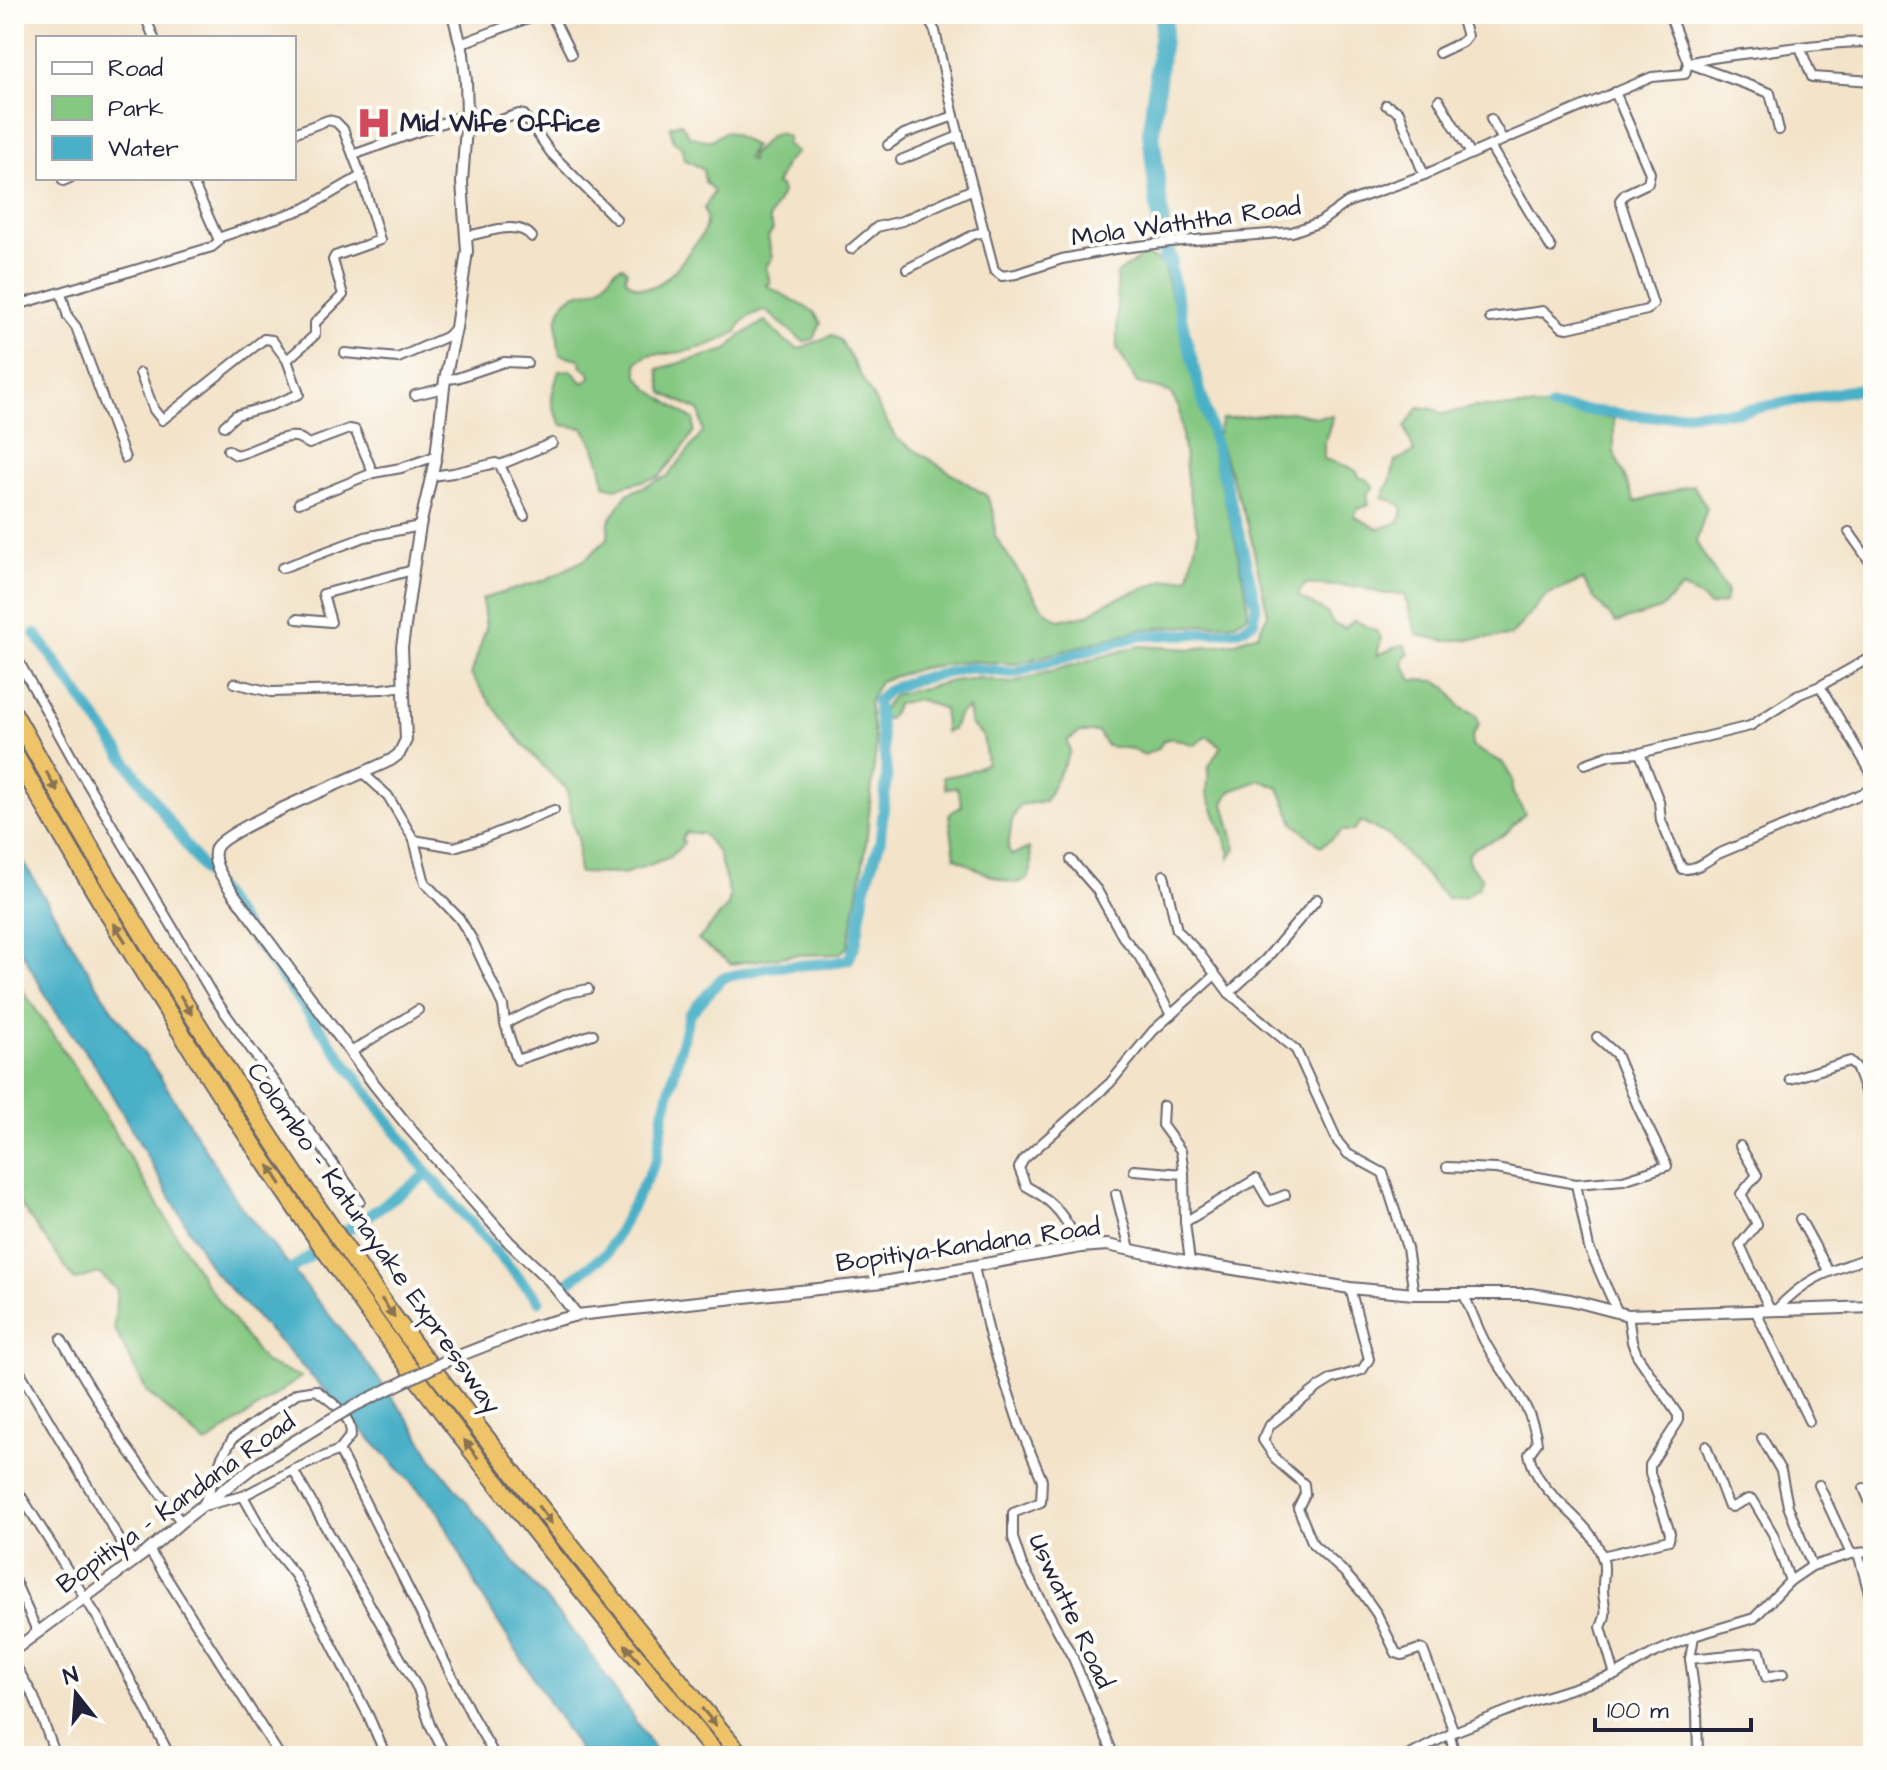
<svg xmlns="http://www.w3.org/2000/svg" width="1887" height="1770" font-family="'Architects Daughter',sans-serif">
<style>
.green{fill:#85c882;stroke:#54755e;stroke-width:2}
.water{fill:#49b0c7;stroke:#366981;stroke-width:2}
.lines{fill:none;stroke-linecap:round;stroke-linejoin:round}
.canal{stroke:#49b0c7;stroke-width:11}
.river{stroke:#49b0c7;stroke-width:18}
.minor-casing{stroke:#6b666d;stroke-width:12}
.tertiary-casing{stroke:#6b666d;stroke-width:14}
.motorway-casing{stroke:#6b666d;stroke-width:20}
.minor{stroke:#fff;stroke-width:8}
.tertiary{stroke:#fff;stroke-width:10}
.motorway{stroke:#efc469;stroke-width:16}
.tertiary-bridge-casing{stroke:#6b666d;stroke-width:14;stroke-linecap:butt}
.tertiary-bridge{stroke:#fff;stroke-width:10}
.oneway{fill:#887352}
.labels{text-anchor:middle;dominant-baseline:central;stroke-width:8;stroke-linejoin:round;paint-order:stroke}
.poi-label{font-size:26px;font-weight:bold;fill:#22223b;stroke:#fdfcf7;text-anchor:start}
.street-label{font-size:26px;fill:#22223b;stroke:#fdfcf7}
</style>
<rect width="100%" height="100%" fill="#fdfcf7"/>
<filter id="ink" filterUnits="userSpaceOnUse"><feTurbulence type="fractalNoise" baseFrequency=".0125" numOctaves="2"/><feDisplacementMap in="SourceGraphic" scale="16" xChannelSelector="R" yChannelSelector="G"/><feConvolveMatrix kernelMatrix="1 2 1 2 8 2 1 2 1" color-interpolation-filters="sRGB"/></filter>
<filter id="wash" filterUnits="userSpaceOnUse"><feTurbulence type="fractalNoise" baseFrequency=".006" numOctaves="4" result="noise"/><feDisplacementMap in="SourceGraphic" scale="32" xChannelSelector="R" yChannelSelector="G"/><feGaussianBlur stdDeviation="1.8" result="paint"/><feColorMatrix in="noise" values="0 0 0 0 0 0 0 0 0 0 0 0 0 0 0 0 0 1.4 0 .05"/><feComposite in="paint" operator="in"/></filter>
<g filter="url(#wash)">
<rect width="100%" height="100%" fill="#f3e3c9"/>
<!-- green -->
<g class="green">
<path d="M681,123L689,136C705,140 710,144 724,132L731,133L754,146L747,158L751,161V155L770,136L780,133L788,137L786,144L797,152L786,162L776,185L780,186L782,193L769,219L773,230L768,237L772,259L766,266L770,282L766,285L814,312L821,323L813,339L804,342L765,310C753,314 741,318 737,332C719,342 695,351 674,353C655,356 655,349 637,362V375L650,390L694,420V431L681,451L659,477L615,488L604,485C603,464 595,445 583,428L562,425C547,399 551,398 559,371L571,370L583,383L591,377L590,372L582,367L580,359L560,355C557,334 551,303 577,294C584,292 595,291 601,286C610,279 612,268 623,266L627,270L625,278C650,306 678,268 691,249C695,244 700,239 703,233C707,225 707,216 704,208L714,192L705,182L703,169L684,159L683,149L673,140L670,126Z"/>
<path d="M1145,255L1163,263L1233,531L1247,596L1248,615L1235,623L1143,629L1016,664L969,661L921,668L880,681L869,702L876,747L865,853L848,947L838,954L794,955L731,964L698,940L728,906L730,896L718,853L703,834L686,832L682,839L684,844L668,858L624,874L578,873V837L573,826L567,789C530,757 499,715 471,675L486,628L482,599L545,580L586,559L608,538L609,521L627,494L668,476L703,432L700,411L663,393L658,369L727,350L740,336L765,321L784,340L799,349L832,335L841,341L896,438L987,496L994,515L995,536L1043,609L1059,620L1087,615L1106,603L1165,580L1189,577L1198,532L1188,487L1179,408L1170,392L1137,383L1117,348V274Z"/>
<path d="M1419,407L1434,409L1443,414L1475,407H1544L1614,419V452L1635,502L1693,485L1707,508L1696,542L1727,592L1725,603L1709,606L1699,596L1682,588L1660,609L1616,623L1594,598L1583,580L1546,595L1511,636L1446,641L1417,635L1404,594H1383L1361,587L1304,584L1298,596L1327,613L1333,624L1345,628L1354,620L1376,631L1381,638L1377,655L1404,644L1409,654L1405,656L1403,664L1412,680L1436,681L1447,687L1461,708L1476,715L1479,724L1472,737V747L1502,762L1513,780L1512,791L1525,814C1517,820 1513,827 1506,833C1494,843 1475,843 1467,856L1471,867L1482,877L1479,887L1464,897L1446,898L1391,837L1361,821L1353,831H1342L1321,847L1294,823L1279,788L1260,780L1231,791L1224,803L1236,849L1229,859V850L1207,793L1209,766L1221,746L1207,736L1195,745L1173,738L1164,740L1158,749L1144,755L1133,749L1107,746L1098,732H1080L1067,741L1070,752L1045,801L1020,805L1012,820L1008,849L1012,855L1029,848C1044,911 981,871 955,857L949,814L962,806L957,787L946,789L943,777L965,773L987,763L983,736L971,725L968,708L958,715L953,729L945,732L944,709L921,700L898,703L889,719L883,718L882,710L894,695L953,681L979,678L1010,683L1139,646L1192,649L1233,643L1258,634L1268,614L1248,525L1217,436L1222,419L1290,412L1316,417L1333,416L1324,444V459L1349,467L1357,472L1359,477L1368,480L1374,487L1367,494L1369,505L1358,509L1354,516L1378,529L1399,522L1402,515V507L1393,501L1382,498L1391,479L1395,461L1414,452L1405,427Z"/>
<path d="M14,977L81,1077L204,1281L265,1363L301,1377L206,1444L147,1392L114,1328L117,1290L99,1273L75,1280L14,1196Z"/>
</g>
<!-- water -->
<path class="water" d="M14,846L102,994L161,1078L241,1207L352,1343L414,1427L433,1460L523,1573L585,1646L659,1756H583L484,1600L438,1511L212,1270L95,1065L53,1008L14,938Z"/>
<g class="lines">
<!-- canal -->
<g class="canal">
<path d="M1551,407L1653,417L1697,412H1736L1873,386"/>
<path d="M35,633L233,911L428,1174L539,1301"/>
<path d="M280,1277L428,1174"/>
<path d="M570,1281L607,1253L657,1159L664,1112L689,1015L722,978L770,967L833,963L849,959L856,943L865,888L880,841L887,775L877,701L888,690L914,680L969,668L1013,673L1138,636L1189,634L1240,630L1254,621L1256,605L1240,537L1187,341L1169,261"/>
</g>
<!-- river -->
<path class="river" d="M1165,14L1151,132L1162,235L1169,261"/>
</g>
</g>
<g filter="url(#ink)">
<g class="lines">
<!-- minor casing -->
<g class="minor-casing">
<g id="minor">
<path d="M149,14L145,16L154,38"/>
<path d="M551,14L571,54"/>
<path d="M925,14L935,31L954,116L994,270L1002,276L1016,274L1062,259L1115,249L1170,242L1292,232L1320,222L1348,202L1424,175L1503,140L1652,77L1685,74L1688,63L1669,14"/>
<path d="M460,44L539,14"/>
<path d="M1800,47L1812,77L1873,81"/>
<path d="M1439,53L1462,42L1467,36L1460,14"/>
<path d="M1688,63C1714,56 1741,54 1768,51C1803,46 1837,42 1873,42"/>
<path d="M1688,63L1770,93L1779,130"/>
<path d="M1439,100L1471,154"/>
<path d="M1386,105L1399,112L1424,175"/>
<path d="M1491,119L1503,140"/>
<path d="M466,131L519,114L524,115L551,153L616,219"/>
<path d="M888,145L904,134L954,116"/>
<path d="M1490,146L1551,248"/>
<path d="M353,155L467,114"/>
<path d="M901,160L959,136"/>
<path d="M63,181L70,178"/>
<path d="M467,236C486,233 518,219 532,237"/>
<path d="M218,238L306,208L361,176"/>
<path d="M851,249L877,227L902,221L973,189"/>
<path d="M907,269L975,234L985,232"/>
<path d="M61,293L68,317L76,327L125,458"/>
<path d="M14,306L212,247L218,242V238L191,178"/>
<path d="M1490,318L1544,311L1562,327L1568,328L1647,310L1653,304L1620,200L1625,194L1648,183L1650,173L1615,92"/>
<path d="M345,353L398,358L446,337L455,329"/>
<path d="M140,373L154,410L162,420L264,339L272,340L287,360L315,335V323L343,295L333,260L335,256L380,240L361,176L343,129L336,122L328,120L294,133"/>
<path d="M445,379L457,378L504,362L527,363"/>
<path d="M415,395L444,388"/>
<path d="M224,426L236,415L270,406L299,394L287,360"/>
<path d="M228,450L236,455C253,452 281,434 296,437C301,438 305,442 309,444L349,429L355,430L373,473L401,468L436,456"/>
<path d="M500,465L552,443"/>
<path d="M432,476L453,473L496,463L500,465L524,516"/>
<path d="M299,503L373,473"/>
<path d="M1849,532L1873,566"/>
<path d="M282,568L365,537L420,526"/>
<path d="M297,619L331,622L323,594L413,570"/>
<path d="M14,653L74,761L215,999L360,1201"/>
<path d="M234,683L271,692L382,689L404,686"/>
<path d="M1820,686L1873,776"/>
<path d="M1640,753L1659,801L1661,821L1682,869C1696,870 1707,861 1718,854L1873,789"/>
<path d="M1585,764L1610,755L1640,753L1750,726L1800,694L1820,686L1873,656"/>
<path d="M363,773L388,796L414,840L425,883L459,918L472,939L503,1006L505,1024L517,1060L593,1034"/>
<path d="M414,840L454,847L484,838L554,810"/>
<path d="M1071,860L1097,890L1123,937L1139,956L1171,1015"/>
<path d="M1164,875L1177,930L1200,954L1229,993L1296,1050L1338,1142L1348,1154L1383,1173L1407,1248L1414,1294"/>
<path d="M1229,993L1265,960L1317,899"/>
<path d="M505,1024L564,994L588,989"/>
<path d="M351,1052L418,1010"/>
<path d="M1790,1079L1850,1061L1856,1067L1873,1113"/>
<path d="M1163,1106L1162,1125L1181,1151L1184,1174L1185,1222L1190,1262"/>
<path d="M1740,1146L1757,1175L1741,1194L1757,1224L1740,1245L1770,1310"/>
<path d="M1447,1167L1496,1169L1576,1184L1623,1180L1667,1166L1638,1107L1616,1054L1597,1037"/>
<path d="M1134,1170L1184,1174"/>
<path d="M1576,1184L1589,1248L1618,1313"/>
<path d="M1116,1194L1130,1249"/>
<path d="M1800,1219L1829,1272"/>
<path d="M1185,1222L1256,1179L1269,1201L1285,1195"/>
<path d="M1081,1247C1065,1218 1056,1202 1026,1186L1019,1168L1024,1159L1110,1083L1153,1031L1215,975"/>
<path d="M974,1267L990,1337L1020,1427L1042,1480L1041,1502L1013,1513V1538L1022,1565L1073,1658L1114,1756"/>
<path d="M1350,1288L1369,1359L1362,1370L1332,1379L1319,1387L1270,1425L1263,1440L1277,1461L1304,1484L1305,1494L1298,1508L1313,1544L1344,1572L1363,1594L1377,1614L1396,1653L1402,1655L1419,1649L1423,1650L1454,1732"/>
<path d="M1464,1295C1471,1310 1477,1327 1485,1342C1503,1376 1533,1404 1537,1443L1529,1454C1539,1501 1590,1514 1603,1560C1606,1569 1602,1581 1603,1591C1604,1608 1609,1610 1601,1627L1615,1675"/>
<path d="M1776,1310C1807,1276 1831,1271 1873,1256"/>
<path d="M1756,1312L1809,1421"/>
<path d="M61,1339L122,1441L181,1522"/>
<path d="M14,1362L133,1562"/>
<path d="M316,1390C332,1402 351,1414 351,1435L339,1450L293,1470L243,1496L203,1506L222,1457L233,1438L297,1393Z"/>
<path d="M1762,1438L1781,1471L1788,1506L1812,1566"/>
<path d="M1706,1446L1728,1505L1732,1507L1748,1499L1753,1500L1773,1534L1790,1581"/>
<path d="M339,1450L471,1714L495,1756"/>
<path d="M293,1470L418,1689L430,1725L446,1756"/>
<path d="M14,1485L101,1623L170,1756"/>
<path d="M1819,1485L1851,1554"/>
<path d="M1864,1488L1873,1510"/>
<path d="M243,1496L270,1544L295,1575L319,1619L369,1717L386,1756"/>
<path d="M149,1550L280,1756"/>
<path d="M1858,1553L1873,1608"/>
<path d="M1602,1556L1669,1540L1670,1533L1650,1473V1465L1678,1422V1415L1637,1355L1632,1342L1628,1315"/>
<path d="M14,1579L37,1631"/>
<path d="M1694,1636L1690,1659L1697,1710L1698,1756"/>
<path d="M1690,1659L1760,1652L1766,1677L1783,1674"/>
<path d="M14,1663L34,1697L56,1756"/>
<path d="M1450,1735L1455,1756"/>
<path d="M1408,1756L1454,1732L1535,1700L1615,1675L1652,1654L1694,1636L1754,1618L1790,1581L1812,1566L1851,1554L1873,1551"/>
</g>
</g>
<!-- tertiary casing -->
<g class="tertiary-casing">
<g id="tertiary">
<path d="M453,14L463,54L466,81L467,114L462,182L467,251L456,328L445,379L436,456L420,526L413,570L402,647L406,740L399,754L391,760C363,774 224,829 216,848C210,863 225,881 233,893L374,1084L411,1130L509,1242L549,1280L577,1315"/>
<path d="M446,1361L535,1326L577,1315L883,1282L1081,1247L1107,1245L1190,1262L1350,1288L1414,1294H1531L1571,1300L1628,1315L1873,1307"/>
<path d="M14,1650L149,1550L181,1522L256,1465L326,1422"/>
</g>
</g>
<!-- motorway casing -->
<g class="motorway-casing">
<g id="motorway">
<path d="M14,714C124,911 244,1104 374,1289C416,1350 463,1408 509,1467C585,1565 662,1661 742,1756"/>
<path d="M14,753C115,929 221,1104 339,1270C457,1439 587,1598 718,1756"/>
</g>
</g>
<!-- minor -->
<use href="#minor" class="minor"/>
<!-- tertiary -->
<use href="#tertiary" class="tertiary"/>
<!-- motorway -->
<use href="#motorway" class="motorway"/>
<!-- tertiary-bridge casing -->
<g class="tertiary-bridge-casing">
<path id="tertiary-bridge" d="M326,1422L356,1405L446,1361"/>
</g>
<!-- tertiary-bridge -->
<use href="#tertiary-bridge" class="tertiary-bridge"/>
</g>
<!-- one-way arrows -->
<defs><path id="oneway-solid" d="M-6-.8H1V-3.2L6.5 0L1 3.2V.8H-6Z" transform="scale(2)"/></defs>
<g class="oneway">
<use href="#oneway-solid" transform="translate(52 782) rotate(61)"/>
<use href="#oneway-solid" transform="translate(120 933) rotate(-122)"/>
<use href="#oneway-solid" transform="translate(186 1005) rotate(59)"/>
<use href="#oneway-solid" transform="translate(275 1175) rotate(-123)"/>
<use href="#oneway-solid" transform="translate(388 1308) rotate(54)"/>
<use href="#oneway-solid" transform="translate(471 1449) rotate(-127)"/>
<use href="#oneway-solid" transform="translate(545 1515) rotate(52)"/>
<use href="#oneway-solid" transform="translate(632 1653) rotate(-130)"/>
<use href="#oneway-solid" transform="translate(709 1717) rotate(50)"/>
</g>
</g>
<!-- icons -->
<defs>
<g id="hospital-bare" transform="scale(2.76)"><path d="M-5-5h3v3.5h4V-5h3V5h-3V1.5h-4V5h-3Z" fill="#d1495b" stroke="#fdfcf7" stroke-width="2.5" paint-order="stroke"/></g>
</defs>
<g fill-rule="evenodd">
<use href="#hospital-bare" x="374" y="123"/>
</g>
<g class="labels">
<!-- poi labels -->
<g class="poi-label">
<text x="400" y="123">Mid Wife Office</text>
</g>
<!-- street labels -->
<g class="street-label">
<text transform="translate(1186 222) rotate(-8)">Mola Waththa Road</text>
<text transform="translate(374 1238) rotate(55)">Colombo - Katunayake Expressway</text>
<text transform="translate(968 1245) rotate(-8)">Bopitiya-Kandana Road</text>
<text transform="translate(176 1503) rotate(-36)">Bopitiya – Kandana Road</text>
<text transform="translate(1071 1611) rotate(65)">Uswatte Road</text>
</g>
</g>
<!-- margin -->
<rect width="1887" height="1770" fill="none" stroke="#fdfcf7" stroke-width="48"/>
<!-- legend -->
<rect x="36" y="36" width="260" height="144" fill="#fdfcf7" stroke="#a5a5ac" stroke-width="2"/>
<rect x="52" y="62" width="40" height="12" fill="#ffffff" stroke="#a5a5ac" stroke-width="2"/>
<text x="108" y="76" font-size="24" fill="#22223b">Road</text>
<rect x="52" y="96" width="40" height="24" fill="#85c882" stroke="#a5a5ac" stroke-width="2"/>
<text x="108" y="116" font-size="24" fill="#22223b">Park</text>
<rect x="52" y="136" width="40" height="24" fill="#49b0c7" stroke="#a5a5ac" stroke-width="2"/>
<text x="108" y="156" font-size="24" fill="#22223b">Water</text>
<!-- north arrow -->
<g transform="translate(76 1694) rotate(343)" stroke="#fdfcf7" stroke-width="6" paint-order="stroke">
<path d="M0-6L14 30L0 20L-14 30Z" fill="#22223b"/>
<text y="-12" font-size="22" font-weight="bold" text-anchor="middle" fill="#22223b">N</text>
</g>
<!-- scale -->
<path d="M1595 1718v12h156v-12" fill="none" stroke="#22223b" stroke-width="4"/>
<text x="1607" y="1718" font-size="24" fill="#22223b" stroke="#fdfcf7" stroke-width="6" paint-order="stroke">100 m</text>
</svg>
